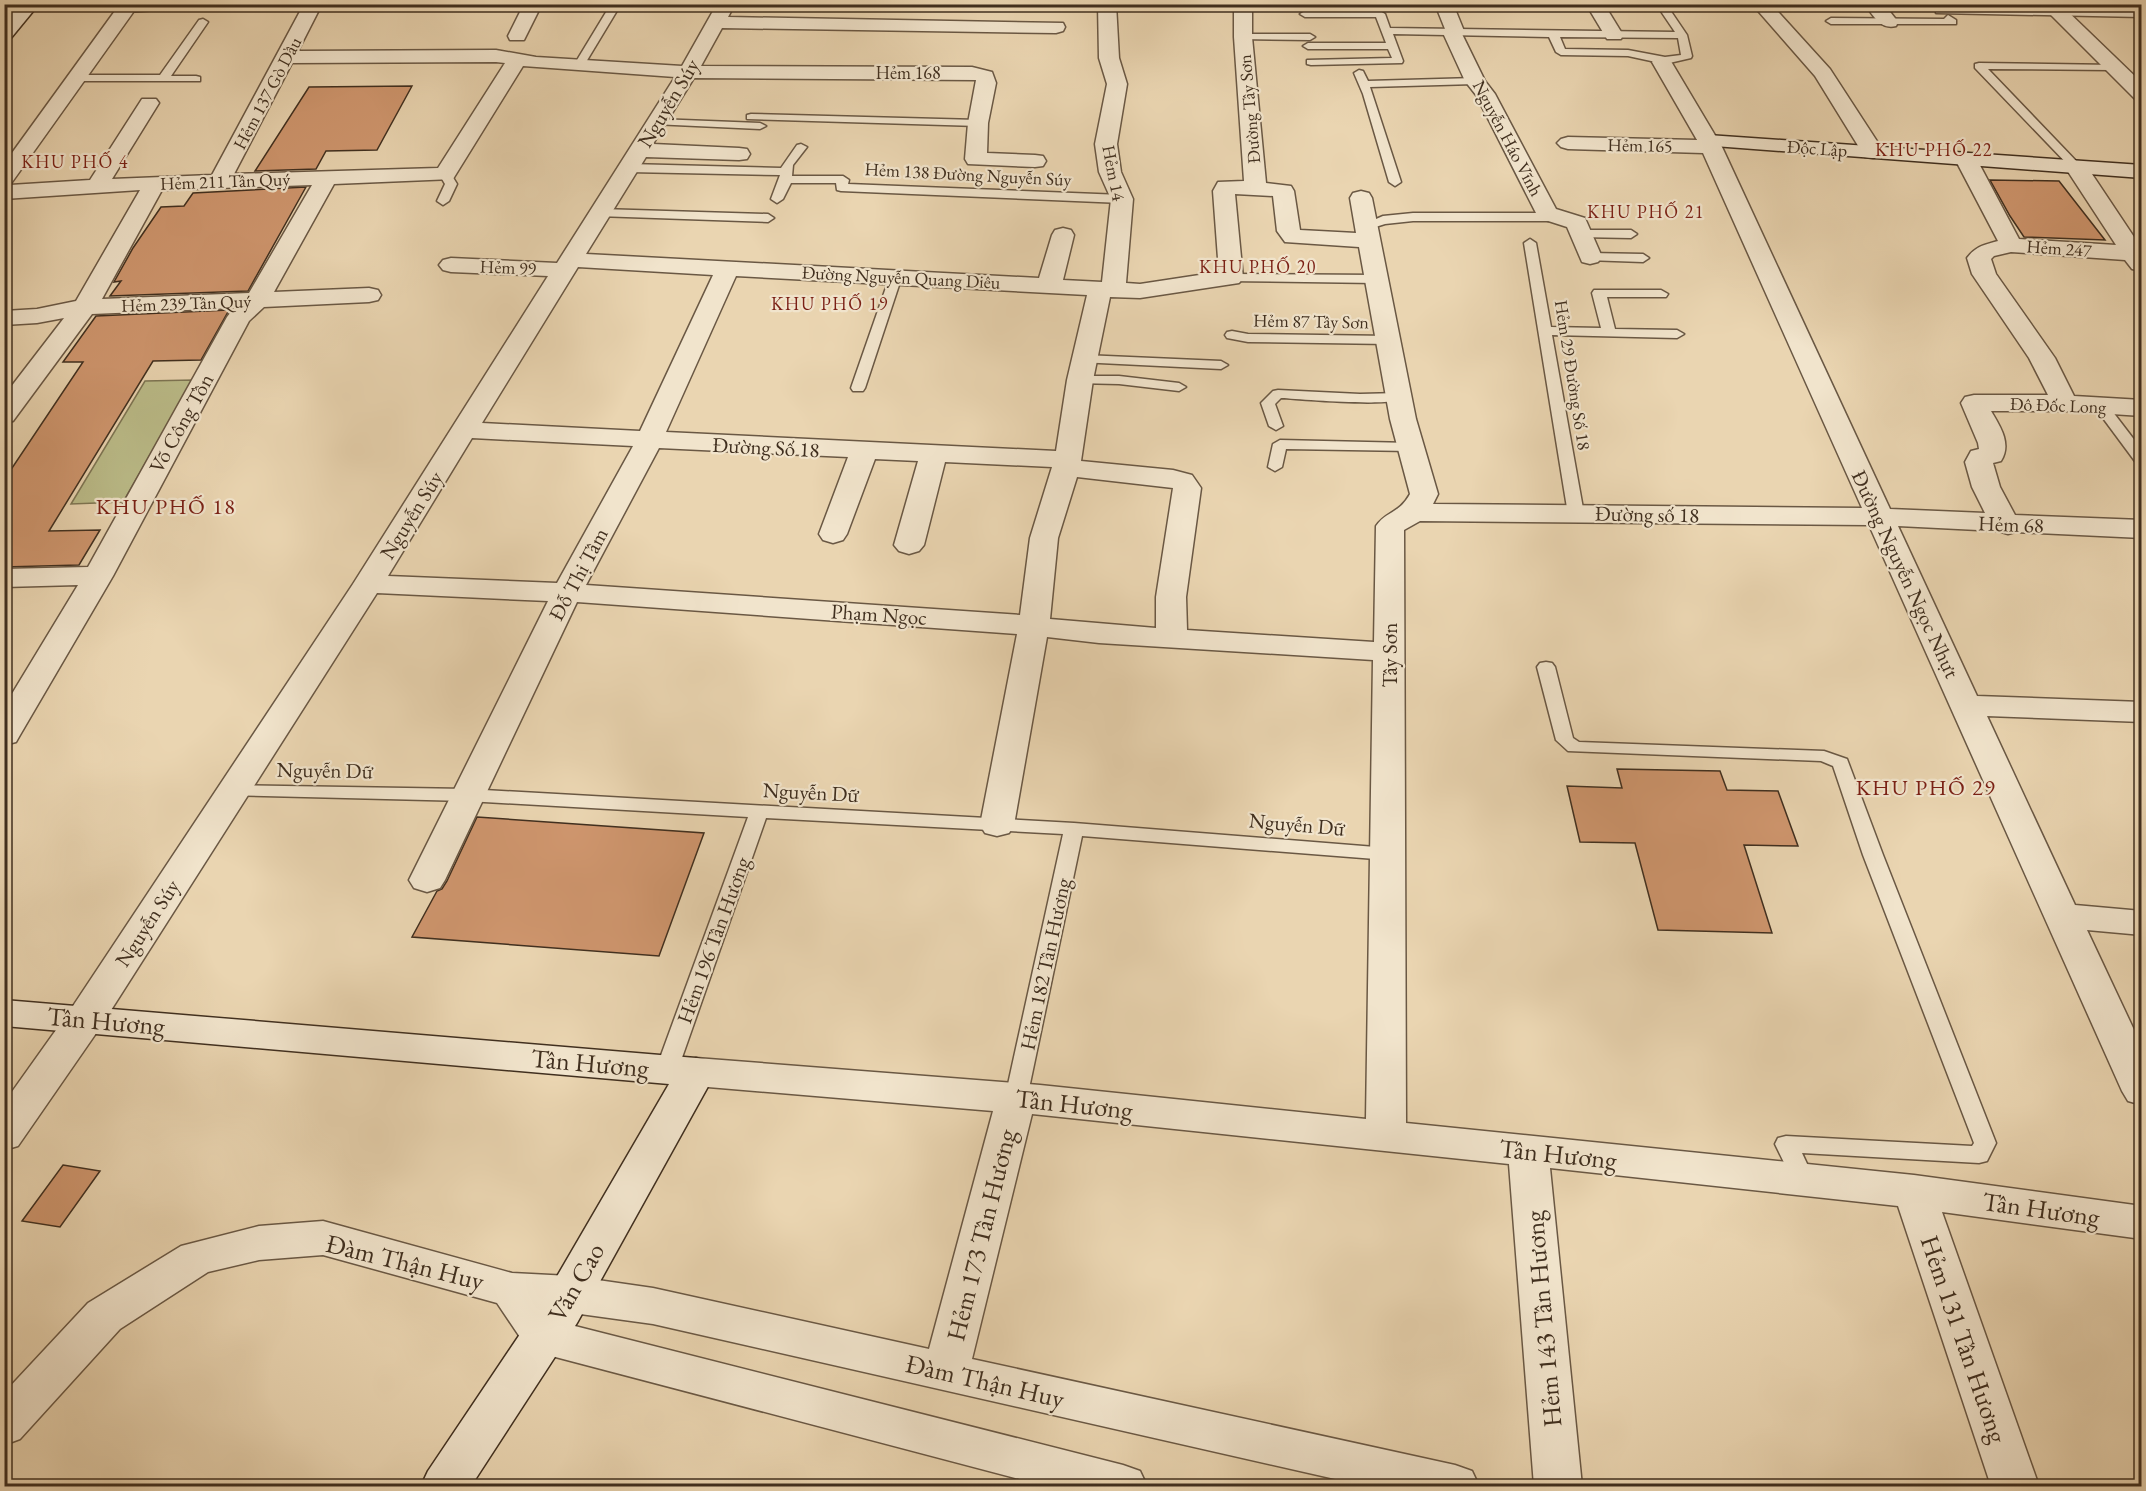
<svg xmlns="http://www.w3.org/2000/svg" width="2146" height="1491" font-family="'EB Garamond',serif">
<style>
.green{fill:#bbbc89;stroke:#7e7654;stroke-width:1.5}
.building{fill:#cf966e;stroke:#402f1f;stroke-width:1.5}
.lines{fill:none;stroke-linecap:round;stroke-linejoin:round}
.lane-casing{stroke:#6a5844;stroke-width:3}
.street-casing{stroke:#6a5844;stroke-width:3}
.secondary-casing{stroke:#402f1f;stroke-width:3}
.lane{fill:#f1e4cc;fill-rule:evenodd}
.street{fill:#f1e4cc;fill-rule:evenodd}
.secondary{fill:#f1e4cc;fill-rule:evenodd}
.labels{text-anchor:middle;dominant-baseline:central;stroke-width:4.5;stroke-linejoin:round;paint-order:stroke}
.far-street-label{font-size:18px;fill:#402f1f;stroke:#f1e4cc}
.far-neighbourhood-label{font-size:18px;letter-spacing:1.5px;fill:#7a1f14;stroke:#f1e4cc}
.street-label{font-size:21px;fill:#402f1f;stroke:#f1e4cc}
.neighbourhood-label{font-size:22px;letter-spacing:1.5px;fill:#7a1f14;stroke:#f1e4cc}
.near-street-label{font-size:26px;fill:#402f1f;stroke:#f1e4cc}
</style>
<rect width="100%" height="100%" fill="#ead5b1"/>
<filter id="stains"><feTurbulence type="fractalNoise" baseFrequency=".00333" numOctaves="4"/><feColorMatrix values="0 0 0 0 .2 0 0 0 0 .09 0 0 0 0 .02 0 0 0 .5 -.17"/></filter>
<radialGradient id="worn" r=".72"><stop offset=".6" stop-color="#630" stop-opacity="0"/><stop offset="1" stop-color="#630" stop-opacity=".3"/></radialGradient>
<!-- green -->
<path class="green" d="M193,380L123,502L71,504L145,381Z"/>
<!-- building -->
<g class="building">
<path d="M412,86L377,150L326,151L316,169L255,171L309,87Z"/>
<path d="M1990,180L2059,181L2105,240L2024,237L2010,216Z"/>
<path d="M306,187L248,291L110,296L121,281L114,282L133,248L161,207L184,206L193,193Z"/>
<path d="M229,310L201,360L153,361L49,531L100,530L79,565L4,567V480L83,362H63L96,316Z"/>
<path d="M1617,769L1720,771L1727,790L1778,791L1798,846L1744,845L1772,933L1658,930L1635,843L1580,842L1567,786L1622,788Z"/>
<path d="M477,817L704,833L659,956L412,937L437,891L442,889L447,881Z"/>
<path d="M63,1165L100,1171L60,1227L22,1221Z"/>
</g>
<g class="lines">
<!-- lane casing -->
<g class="lane-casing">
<g id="lane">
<path d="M149,4H207L202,7L127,12L122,9L127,6Z"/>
<path d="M611,4H621L583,67H575L574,65Z"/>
<path d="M1656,4H1666L1687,35L1692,56L1691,58L1665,64L1628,56L1561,55L1556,52L1549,37L1393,34L1403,61L1402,63L1311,65L1307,64V60L1392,58L1388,49H1308L1303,46L1308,43H1386L1376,17H1305L1300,14L1305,11H1380L1385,14L1390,28L1675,32ZM1560,37L1678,38L1681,55L1665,57L1628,50L1565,49Z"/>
<path d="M1940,8L2142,11V17L1936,13V9Z"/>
<path d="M1948,15L1956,20V24H1831L1826,21L1831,18L1944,19Z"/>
<path d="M203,19L208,22L171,76H196L200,77V81H78L73,78L78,75H160L199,20Z"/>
<path d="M1243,34H1310L1315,37L1310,40L1239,39L1238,37Z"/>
<path d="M1979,63L2115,65V69L2111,70L1988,69L2080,165V169H2072L1975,68V64Z"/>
<path d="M1359,70L1363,71L1368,81L1475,78L1480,81L1475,84L1370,87L1401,182L1395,186L1389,182L1363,94L1354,73Z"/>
<path d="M751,114L978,120L984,123L978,126L747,119V115Z"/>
<path d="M657,119L760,123L766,126L760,129L653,124V120Z"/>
<path d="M801,144L807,147L793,165L792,176H843L849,180L848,184L1122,195L1128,199L1122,203L841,191L837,190L836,183H791L783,199L777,203L771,199L780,175L629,172L623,168L629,164L781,168L797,145Z"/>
<path d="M445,170L449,171L457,184L449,201L443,205L437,201L445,184L439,174Z"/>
<path d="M601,209L768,214L774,218L768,222L597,216L595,213Z"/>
<path d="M1413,213H1562L1568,217L1562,221H1413L1385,224L1366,230L1360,226L1383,216Z"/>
<path d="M1582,230H1631L1637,234L1631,238L1578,237L1576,234Z"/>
<path d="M1530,239L1536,243L1551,327L1601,328L1592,293L1594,290H1661L1668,294L1666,297H1607L1615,329L1677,330L1684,334L1677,338L1552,335L1584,514L1576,519L1568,514L1524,243Z"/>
<path d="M1590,253L1643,254L1649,258L1643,262L1586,260L1584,257Z"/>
<path d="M896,272L902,276L865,388L863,391H853L851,388L890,276Z"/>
<path d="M1231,274L1376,275L1382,279L1376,283L1226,281L1225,278Z"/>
<path d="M1232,331L1248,334L1389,336L1396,340L1389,344L1248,342L1227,338L1225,335L1227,332Z"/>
<path d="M1084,355L1221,361L1228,365L1221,369L1079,362L1077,359Z"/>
<path d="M1080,376H1119L1179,383L1186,387L1179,391L1119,384L1075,383L1073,380Z"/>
<path d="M1278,390L1360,394L1399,393L1406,397C1396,408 1301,399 1281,398L1275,404L1283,426L1276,430L1269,426L1261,403L1273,391Z"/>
<path d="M2101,402L2106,403L2142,450V465L2137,464L2094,406Z"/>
<path d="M1280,440L1411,443L1418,447L1411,451L1286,449L1282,467L1275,471L1268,467L1273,444Z"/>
<path d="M1546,662L1552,663L1555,667L1573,738L1579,742L1824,751L1847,759L1883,855L1996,1143L1987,1161L1979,1163L1802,1153L1814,1179L1811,1185L1803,1188L1795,1185L1775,1144L1778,1138L1786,1136L1972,1146L1974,1143L1863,855L1833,766L1821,761L1568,751L1556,740L1537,667L1540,663Z"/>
<path d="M231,785L467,789L1074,823L1388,848L1395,850L1398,854L1395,858L1388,860L1082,836L1027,1098L1024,1104L1016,1106L1008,1104L1005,1098L1063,834L766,818L678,1069L675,1074L667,1077L659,1074L656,1069L748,817L467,801L224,795L222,791L224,787Z"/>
</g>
</g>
<!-- street casing -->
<g class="street-casing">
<g id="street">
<path d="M120,4H139L10,185L90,180L142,99H156L159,103L112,179L212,175L304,4H322L298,51L496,50L536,57L682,66L717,4H735L728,17L1063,23L1065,27L1063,31L1056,33L722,28L701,66L972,67L992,72L996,83L988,123L987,153L1035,155L1043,156L1046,161L1043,166L1035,167L968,164L965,159L968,123L976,80L694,78L653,144L739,148L747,149L750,154L747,159L739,160L646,157L586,254L1039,278L1052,235L1055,230L1063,228L1071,230L1074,235L1063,280L1102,282L1111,199L1099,172L1095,144L1107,84L1099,58L1098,4H1116L1119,58L1127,84L1117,144L1121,172L1133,199L1126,283L1140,284L1219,272L1213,191L1218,182L1244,181L1234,37V4H1252V37L1266,183L1291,186L1294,191L1300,230L1356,233L1350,198L1353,193L1361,191L1369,193L1372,198L1416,419L1438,494L1433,504L1862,508L1703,153L1568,149L1561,147L1557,143L1561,139L1568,137L1697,140L1652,62L1655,58H1669L1722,147L1890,509L1985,513L1972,487L1965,462L1971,451L1979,449L1978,443L1961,403L1965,397L1974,395H2048L2029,358L1972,274L1967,258C1976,246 1984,245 1998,241L1955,159L1958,154L1966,153L1974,154L2019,239L2116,245L2065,167L2068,162L2076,161L2084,162L2142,249V271L2132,269L2125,260L2011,252L1994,256L1991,259L1996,274L2055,358L2074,396L2142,400V416L2065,411H1991C2000,426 2012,444 2001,461L1993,463L2000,487L2015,515L2142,520V538L2015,532L2008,534L1998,531L1898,526L1977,696L2142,702V722L1987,716L2075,905L2142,911V935L2087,930L2142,1047V1105L2128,1101L2122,1091L1869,525L1420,521L1404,530L1406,1123L1914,1175L2142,1206V1239L1942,1212L2039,1486H1991L1898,1206L1550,1168L1582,1486H1534L1509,1164L1032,1114L972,1359L1455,1465L1472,1471L1479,1486H1366L653,1324L551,1310L559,1322L1123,1465L1140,1471L1147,1486H1046L544,1354L528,1349L497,1303L323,1255L259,1260L208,1272L120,1329L20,1439L4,1445V1393L88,1303L181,1246L259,1226L323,1221L512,1273L570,1276L653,1288L929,1349L993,1111L696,1086L682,1082L676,1072L682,1062L696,1058L1040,1085L1366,1119L1373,660L1099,643L1047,637L1014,825L1009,833L997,836L985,833L980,825L1017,634L577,602L445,880L440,888L427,892L414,888L409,880L548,601L377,593L99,1029L18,1146L4,1150V1103L71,1009L353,584L548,276L451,272L443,270L439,265L443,260L451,258L557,263L675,77L523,66L453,179L334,184L274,292L369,288L378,290L381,295L378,300L369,302L264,307L249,321L113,576L20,735L16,742L4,745V707L78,585L4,587V569L88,567L227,317L234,308L92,314L13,421L4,423V396L64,318L37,323L4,325V311L37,309L76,301L140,190L4,199V164ZM496,62L505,63L438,168L234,174L292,63ZM312,185L249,293L102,299L162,190ZM1235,194L1273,196L1277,231L1285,242L1359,247L1390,419L1410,494C1399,514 1386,511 1376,526L1374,642L1187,630L1186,597L1201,488L1192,475L1173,470L1081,461L1093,380L1110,297L1140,298L1239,283L1243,278ZM578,267L713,275L640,431L482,423ZM736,276L1087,295L1067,380L1056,451L666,432ZM472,438L633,446L557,583L388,576ZM659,448L848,457L819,534L823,540L833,543L843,540L847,534L875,459L918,461L894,545L899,551L909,554L919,551L924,545L945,462L1052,467L1030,538L1020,615L586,585ZM1077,477L1173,488L1156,597V628L1050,619L1058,538Z"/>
<path d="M524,4H542L524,40H510L508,36Z"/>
<path d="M1435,4H1453L1464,31L1462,34L1485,81L1495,94L1556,209L1585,218L1602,257L1598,262L1590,264L1582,262L1567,227L1539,218L1536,213L1476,95L1465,81L1443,33L1445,29Z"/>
<path d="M1586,4H1604L1623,35L1621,39H1607Z"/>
<path d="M1752,4H1771L1830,69L1884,152L1881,157L1873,158L1865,157L1815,76Z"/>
<path d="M1865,4H1884L1898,22L1896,26C1881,30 1873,16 1865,4Z"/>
<path d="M2040,4H2060L2142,83V101L2135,99Z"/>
</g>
</g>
<!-- secondary casing -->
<g class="secondary-casing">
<g id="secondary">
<path d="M20,4H39L11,38L4,40V22Z"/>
<path d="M1708,135L2142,165V178L1701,145L1697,141L1701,137Z"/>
<path d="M4,1000L696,1058L710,1062L716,1072L577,1323L471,1486H421L428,1471L545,1297L669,1084L4,1026Z"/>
</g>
</g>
<!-- lane -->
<use href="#lane" class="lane"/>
<!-- street -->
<use href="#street" class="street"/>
<!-- secondary -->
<use href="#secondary" class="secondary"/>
</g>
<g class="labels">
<!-- far-street labels -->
<g class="far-street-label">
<text x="908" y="72">Hẻm 168</text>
<text transform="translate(267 93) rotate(-62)">Hẻm 137 Gò Dầu</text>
<text transform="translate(1249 109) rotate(-95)">Đường Tây Sơn</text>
<text transform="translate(1508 138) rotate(62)">Nguyễn Háo Vĩnh</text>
<text transform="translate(1640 145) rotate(1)">Hẻm 165</text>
<text transform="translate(1817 148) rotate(4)">Độc Lập</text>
<text transform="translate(1114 173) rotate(79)">Hẻm 14</text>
<text transform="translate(968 174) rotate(3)">Hẻm 138 Đường Nguyễn Súy</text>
<text transform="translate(225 181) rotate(-2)">Hẻm 211 Tân Quý</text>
<text transform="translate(2059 248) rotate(4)">Hẻm 247</text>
<text transform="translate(508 267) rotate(2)">Hẻm 99</text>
<text transform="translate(901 277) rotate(3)">Đường Nguyễn Quang Diêu</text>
<text transform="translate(186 303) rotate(-2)">Hẻm 239 Tân Quý</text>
<text transform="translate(1311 321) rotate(1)">Hẻm 87 Tây Sơn</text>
<text transform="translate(1573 375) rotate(81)">Hẻm 29 Đường Số 18</text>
<text transform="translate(2058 405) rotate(2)">Đô Đốc Long</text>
</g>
<!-- far-neighbourhood labels -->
<g class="far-neighbourhood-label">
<text x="1934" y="149">KHU PHỐ 22</text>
<text x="75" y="161">KHU PHỐ 4</text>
<text x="1646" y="211">KHU PHỐ 21</text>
<text x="1258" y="266">KHU PHỐ 20</text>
<text x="830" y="303">KHU PHỐ 19</text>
</g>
<!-- street labels -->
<g class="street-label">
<text transform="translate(668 103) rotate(-59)">Nguyễn Súy</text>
<text transform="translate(181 423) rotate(-61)">Võ Công Tồn</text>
<text transform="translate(766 447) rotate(3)">Đường Số 18</text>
<text transform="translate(1647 514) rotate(1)">Đường số 18</text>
<text transform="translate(411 515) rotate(-58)">Nguyễn Súy</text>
<text transform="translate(2011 524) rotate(2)">Hẻm 68</text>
<text transform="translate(578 574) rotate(-62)">Đỗ Thị Tâm</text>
<text transform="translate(1906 574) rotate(65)">Đường Nguyễn Ngọc Nhựt</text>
<text transform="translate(879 614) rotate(4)">Phạm Ngọc</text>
<text transform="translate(1389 655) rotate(-90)">Tây Sơn</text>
<text transform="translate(325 770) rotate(1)">Nguyễn Dữ</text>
<text transform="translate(811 792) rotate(3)">Nguyễn Dữ</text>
<text transform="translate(1297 824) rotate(5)">Nguyễn Dữ</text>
<text transform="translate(147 923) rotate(-57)">Nguyễn Súy</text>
<text transform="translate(713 940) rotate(-70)">Hẻm 196 Tân Hương</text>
<text transform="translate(1045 964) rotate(-78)">Hẻm 182 Tân Hương</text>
</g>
<!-- neighbourhood labels -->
<g class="neighbourhood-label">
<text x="166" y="506">KHU PHỐ 18</text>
<text x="1926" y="787">KHU PHỐ 29</text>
</g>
<!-- near-street labels -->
<g class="near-street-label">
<text transform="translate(106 1021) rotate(5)">Tân Hương</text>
<text transform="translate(590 1063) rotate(5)">Tân Hương</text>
<text transform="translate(1074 1104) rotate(6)">Tân Hương</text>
<text transform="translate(1558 1154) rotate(6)">Tân Hương</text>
<text transform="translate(2041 1209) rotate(8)">Tân Hương</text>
<text transform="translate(981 1235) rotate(-76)">Hẻm 173 Tân Hương</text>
<text transform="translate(405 1262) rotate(14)">Đàm Thận Huy</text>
<text transform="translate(576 1282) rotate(-60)">Văn Cao</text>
<text transform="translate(1543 1319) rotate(-95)">Hẻm 143 Tân Hương</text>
<text transform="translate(1964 1339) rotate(71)">Hẻm 131 Tân Hương</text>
<text transform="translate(985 1381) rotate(13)">Đàm Thận Huy</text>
</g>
</g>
<!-- margin -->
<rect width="2146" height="1491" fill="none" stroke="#ead5b1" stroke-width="24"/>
<rect x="6" y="6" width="2134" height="1479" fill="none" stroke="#402f1f" stroke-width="3"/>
<rect x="12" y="12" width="2122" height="1467" fill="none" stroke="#402f1f" stroke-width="1.5"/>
<rect width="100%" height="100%" filter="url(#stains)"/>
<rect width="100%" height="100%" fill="url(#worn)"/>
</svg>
